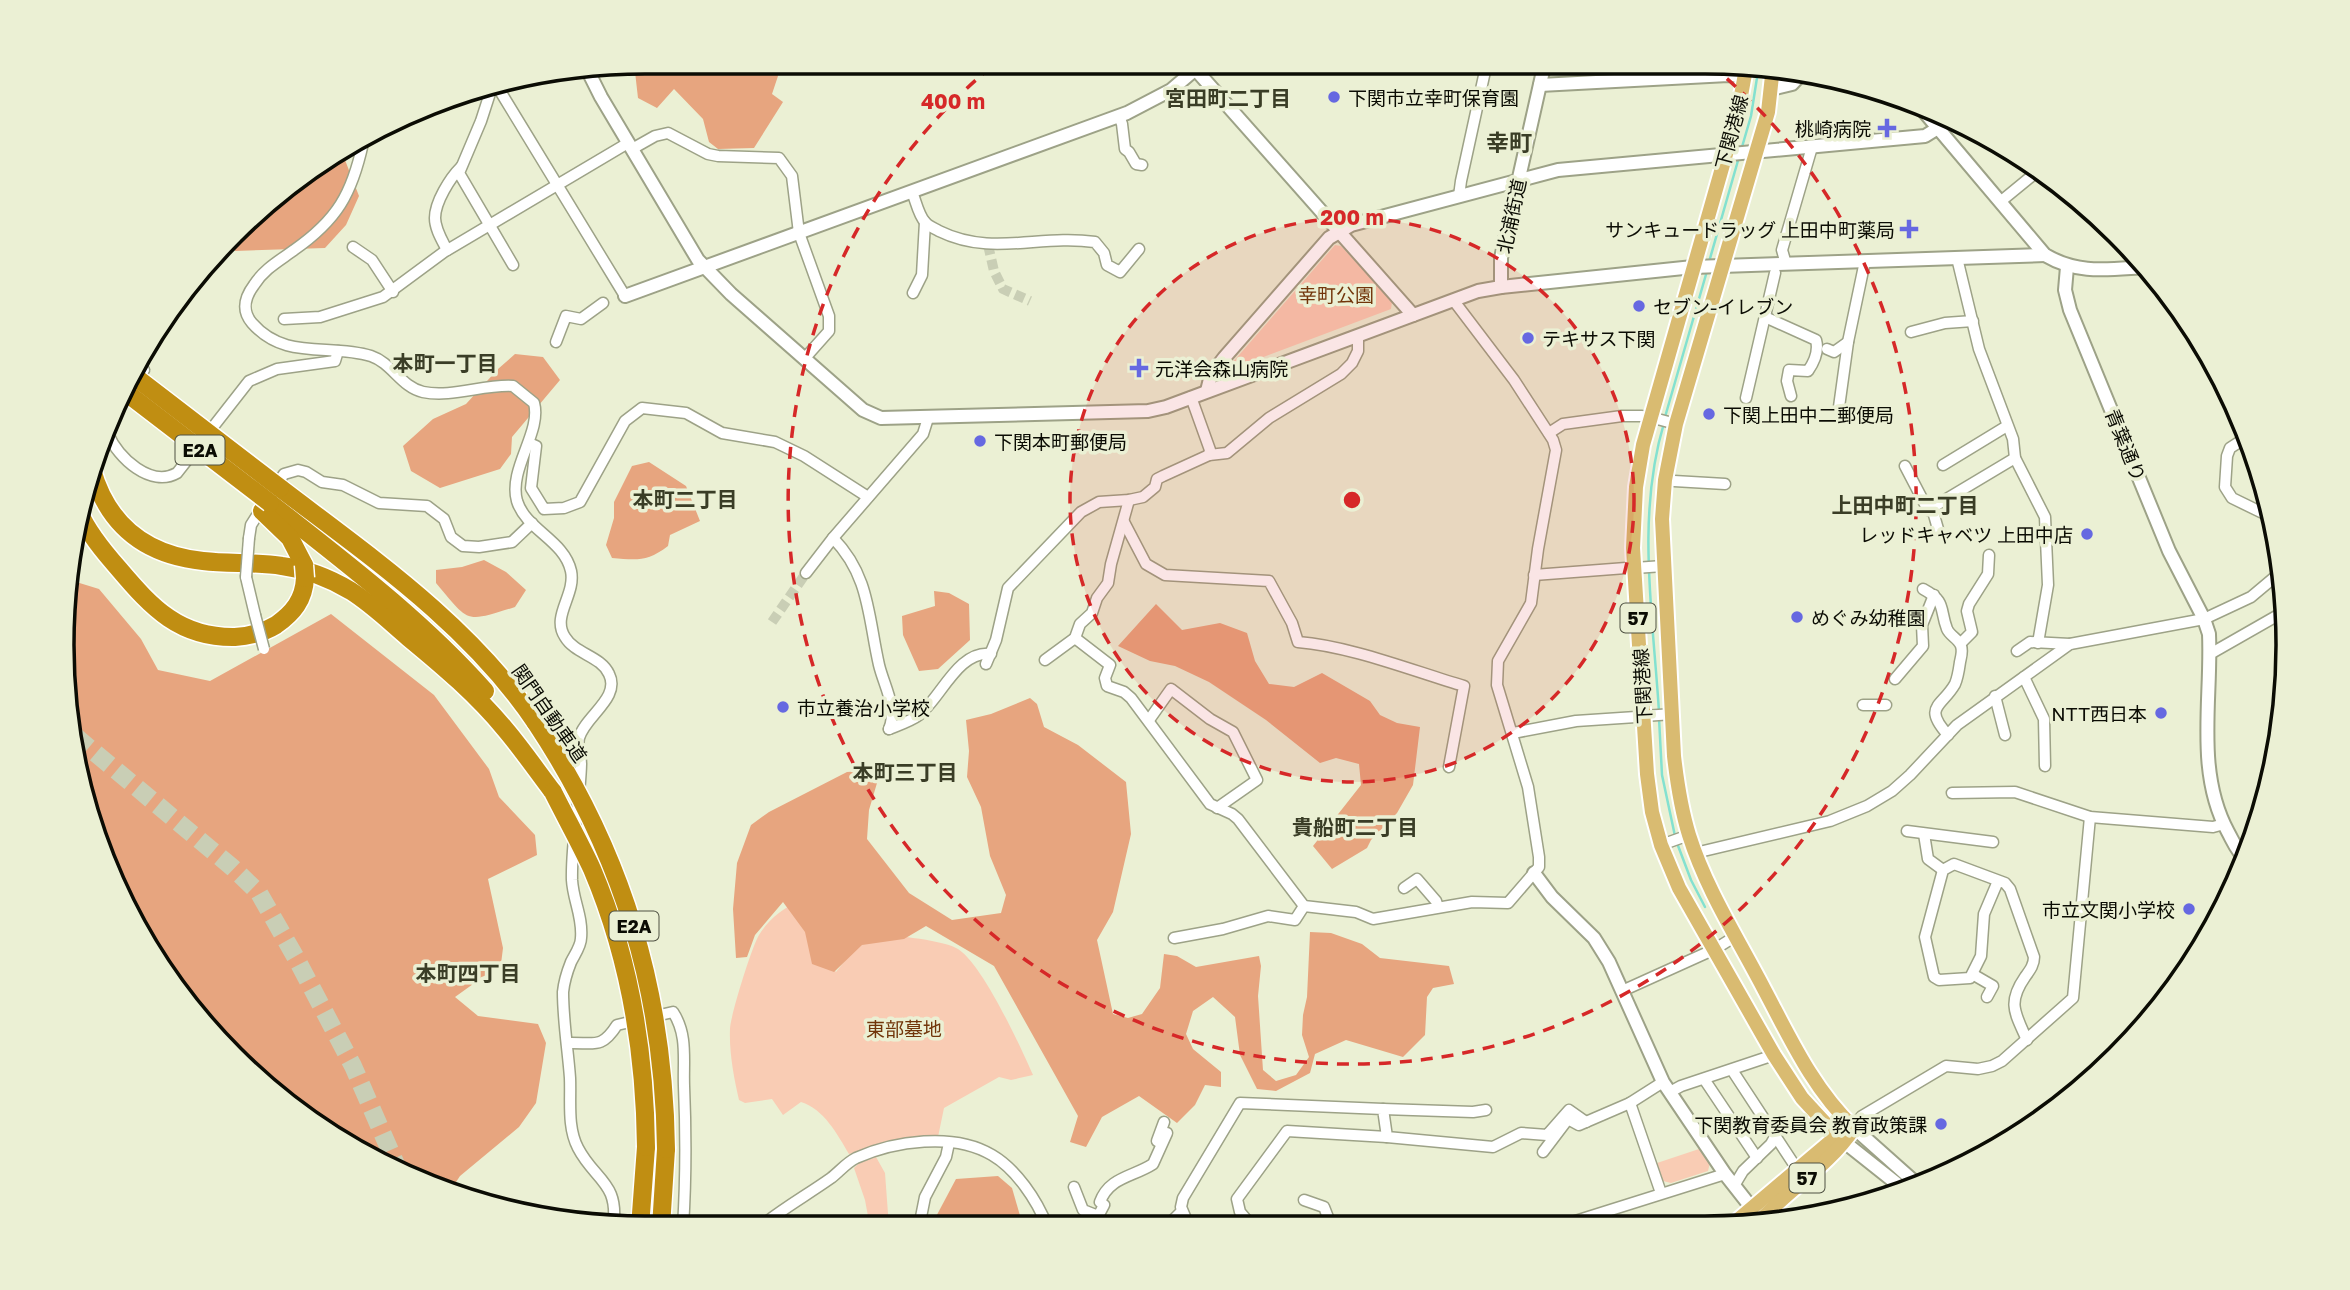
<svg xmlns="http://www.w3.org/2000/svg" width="2350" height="1290" font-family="'Golos Text','Noto Sans JP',sans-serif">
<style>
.green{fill:#f9ccb4}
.forest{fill:#e7a57f}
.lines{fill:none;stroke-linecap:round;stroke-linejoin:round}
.stream{stroke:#83e1d0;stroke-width:2.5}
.street-tunnel{stroke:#c9ceb5;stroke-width:10;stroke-dasharray:10 5;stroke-linecap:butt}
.highway-tunnel{stroke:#c9ceb5;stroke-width:18;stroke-dasharray:18 9;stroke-linecap:butt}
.street-casing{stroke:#9da287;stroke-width:13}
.secondary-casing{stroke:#9da287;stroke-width:16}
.primary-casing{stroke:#fff;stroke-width:18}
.highway-casing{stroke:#fff;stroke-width:21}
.street{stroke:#fff;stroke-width:10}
.secondary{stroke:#fff;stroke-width:12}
.primary{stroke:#d9bb71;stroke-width:14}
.highway{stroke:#c08e12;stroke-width:18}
.street-bridge-casing{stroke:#9da287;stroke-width:13;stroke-linecap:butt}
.highway-bridge-casing{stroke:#fff;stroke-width:21;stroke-linecap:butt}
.street-bridge{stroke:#fff;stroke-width:10}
.highway-bridge{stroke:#c08e12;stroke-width:18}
.ring{fill:none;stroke:#d62828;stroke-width:3.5;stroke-dasharray:12 9}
.poi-dot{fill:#6668e1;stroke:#ebf0d4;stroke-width:2.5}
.labels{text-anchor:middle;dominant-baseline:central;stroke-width:7;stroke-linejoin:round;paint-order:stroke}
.shield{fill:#ebf0d4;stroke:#4e5042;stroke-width:2}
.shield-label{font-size:18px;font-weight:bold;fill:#0b0c04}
.poi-label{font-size:19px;fill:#0b0c04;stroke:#ebf0d4;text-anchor:start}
.street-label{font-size:19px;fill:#0b0c04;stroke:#ebf0d4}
.park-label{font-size:19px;fill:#71350a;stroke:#ebf0d4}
.neighbourhood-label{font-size:21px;font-weight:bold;fill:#3a3d26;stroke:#ebf0d4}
.quarter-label{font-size:23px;font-weight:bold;fill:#3a3d26;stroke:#ebf0d4}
.rim{fill:none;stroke:#0b0c04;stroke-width:3.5}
.centre{fill:#d62828;stroke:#ebf0d4;stroke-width:3.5}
.ring-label{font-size:21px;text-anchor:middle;font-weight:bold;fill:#d62828;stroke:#ebf0d4;stroke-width:7;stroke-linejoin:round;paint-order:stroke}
</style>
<rect width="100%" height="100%" fill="#ebf0d4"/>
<!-- green -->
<g class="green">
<path d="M1335,245L1341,246L1392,302L1391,309L1237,367L1233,362Z"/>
<path d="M800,901L813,944L836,972L867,933C888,935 939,939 956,948C981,960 1021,1048 1033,1075L1011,1080L999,1077L944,1108L938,1137H918L849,1154C837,1134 824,1109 801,1102L783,1115L772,1099L745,1103L739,1100C734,1078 729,1053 730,1029C730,1017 752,946 759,935C769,919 783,908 800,901Z"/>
<path d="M1699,1149L1710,1163L1708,1171L1671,1183L1663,1181L1657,1163Z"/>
<path d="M876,1157L885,1173L889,1227H870L865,1200L854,1168L859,1163Z"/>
</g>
<!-- forest -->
<g class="forest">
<path d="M645,61H773L778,76L772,94L783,102L754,148L718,149L709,142L703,119L674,89L657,108L638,98L634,63Z"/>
<path d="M816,61L877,62L871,70C848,75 836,75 816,61Z"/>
<path d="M347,151L345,160L359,196L346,225L325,248L235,251L232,244L253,226L289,182Z"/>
<path d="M515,354L543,357L560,380L512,437L511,454L500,469L440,488L411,471L403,446L433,419L466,404L498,369Z"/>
<path d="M649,462L686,486L700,521L670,535L668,546C647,562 637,560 612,558L606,545L614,518V502L632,466Z"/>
<path d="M484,560L506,572L526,590L515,607C464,623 470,623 436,583V570L462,567Z"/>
<path d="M73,581L99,589L141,639L158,670L210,681L331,614L434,695L489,769L499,797L535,835L537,855L488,879L503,948L501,964L455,997L478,1016L538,1024L546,1043L536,1103L519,1127L460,1176L450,1191L353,1151L206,1030L106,869L63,684Z"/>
<path d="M934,591L949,593L969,604L970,640L938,669L919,671L903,635L902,616L935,606Z"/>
<path d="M1156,604L1182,630L1220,623L1247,633L1255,661L1269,684L1294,687L1322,673L1370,701L1380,715L1397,723L1420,727L1413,785L1397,813L1371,840L1367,848L1332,869L1313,846L1361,785L1359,764L1336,758L1320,763L1266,720L1209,682L1175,666L1150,661L1118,646Z"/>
<path d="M1030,698L1037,704L1044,727L1078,745L1126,782L1131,834L1113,912L1097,940L1113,1014L1128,1018L1142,1014L1160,988L1164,954L1177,956L1196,967L1259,956L1261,966L1258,996L1263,1070L1276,1081L1296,1075L1309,1057L1302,1035L1303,1015L1307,997L1310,932L1331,933L1362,944L1380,958L1449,966L1454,984L1433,988L1427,997L1425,1035L1403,1057L1346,1040L1315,1054L1310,1073L1276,1091L1257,1089L1240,1055L1235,1017L1213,997L1193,1011L1186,1034L1193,1049L1221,1072V1087L1205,1085L1195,1105L1177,1123L1139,1096L1102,1117L1086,1147L1070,1142L1078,1116L994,966L926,926L904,939L862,945L834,972L812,964L805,932L783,902L755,935L747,957L736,958L733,909L737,863L751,825L769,812L847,772L877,770V783L869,810L867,839L909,893L952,920L1001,913L1006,895L990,856L981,807L967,777L969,751L966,720L991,714Z"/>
<path d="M998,1176L1012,1188L1023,1226H931L956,1179Z"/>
</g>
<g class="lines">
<!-- stream -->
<g class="stream">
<path d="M1742,147L1751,116L1759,65"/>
<path d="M1709,262L1739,157"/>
<path d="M1665,417L1707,271"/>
<path d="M1659,712C1653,615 1636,517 1664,423"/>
<path d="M1659,718L1662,775L1675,836"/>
<path d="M1677,843L1691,880L1705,907"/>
</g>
<!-- street-tunnel -->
<g class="street-tunnel">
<path d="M988,245L994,271L1003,289L1030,301"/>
<path d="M772,622L806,573"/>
</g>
<!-- highway-tunnel -->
<path class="highway-tunnel" d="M75,736L233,868L259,893L296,958L353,1066L398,1169"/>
<!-- street casing -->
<g class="street-casing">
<g id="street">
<path d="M497,86L625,296"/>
<path d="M492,87L481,121L459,173L513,265"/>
<path d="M1119,116L1122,124L1125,149L1129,152L1136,164L1142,165"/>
<path d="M363,143C352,194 337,220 294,250C279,261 264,269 254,285C245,297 241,310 252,323C285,361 329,343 371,356C392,363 401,387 423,392C452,398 484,384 513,386L534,403C542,432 508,469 517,501C526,530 564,540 571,571C576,595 551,616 565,637C575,654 601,656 609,674C621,698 585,716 579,738C577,747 581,754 581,764C580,802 571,841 572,880C573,900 583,917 581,938C581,946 575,954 571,962C567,972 564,982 563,992C563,1021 568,1050 570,1078C571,1101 567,1127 578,1148C595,1181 620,1182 613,1228"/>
<path d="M632,149L655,136L668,133L708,154L718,156L779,158L792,176L799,233L829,316V331L805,358"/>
<path d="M912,192C916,201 918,214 925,222C928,226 934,228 939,231C992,257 1039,234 1095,242L1104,253L1107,265L1120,272L1139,249"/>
<path d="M1459,196L1461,181L1487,62"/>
<path d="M2000,202L2039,170"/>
<path d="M353,247L372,260L393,292"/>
<path d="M447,250C442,240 435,229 435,218C435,202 450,178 461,167"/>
<path d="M1957,258L1979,349L2013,439L2015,458L2045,517L2048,585L2038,643"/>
<path d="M1786,264L1782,250L1812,147"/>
<path d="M913,293L922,275L925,222"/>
<path d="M1765,317L1816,340C1819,351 1815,361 1808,371L1789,370L1787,381L1791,396"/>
<path d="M284,319L320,317L383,297L444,252L628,143"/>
<path d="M1911,332L1945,323L1973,321"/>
<path d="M556,342L566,316L581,319L603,303"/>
<path d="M1827,349L1834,352L1848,342"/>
<path d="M129,389L144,370"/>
<path d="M1191,397L1210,450L1209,455"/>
<path d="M1746,398L1775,273"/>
<path d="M1839,407L1848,342L1865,261"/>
<path d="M1650,417L1676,424"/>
<path d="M1549,433L1563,424L1622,416H1642"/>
<path d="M108,434C118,458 151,488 177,473L249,381L277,369L335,361L338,351"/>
<path d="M2247,437L2230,448L2227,456L2225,487L2232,498L2273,518"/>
<path d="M529,443L536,446L531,488L544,509L564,508L580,502L625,421L642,408L686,413L722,433L775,442L804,456L868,497"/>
<path d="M1943,465L2007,426"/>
<path d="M1905,466L1928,510L2015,458"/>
<path d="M1674,481L1725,484"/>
<path d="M275,487L284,474L298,470L306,472L322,482L343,485L379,503L427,506L444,519L451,537L463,546L479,547L512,542L532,523"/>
<path d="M1932,508L1938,529"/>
<path d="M1124,522L1146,564L1165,575L1269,581L1292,623L1298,642C1350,646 1413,671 1464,686L1449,767"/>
<path d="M249,538L251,525L263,506"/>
<path d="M833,538C870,576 868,617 879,665C884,686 898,708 889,729"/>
<path d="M1635,568L1663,566"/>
<path d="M806,573L833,538L923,434L928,418"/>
<path d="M1534,575L1626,568"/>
<path d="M246,577L255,615"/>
<path d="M1923,589C1947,602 1939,608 1947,629C1950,636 1959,639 1961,646C1963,651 1961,657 1960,662C1959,669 1958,677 1955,684C1942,707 1922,706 1948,735"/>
<path d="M1075,638L1110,665L1105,678L1107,686L1124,692L1131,698L1210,804L1232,814L1238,819L1304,906L1356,912L1373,919L1472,902L1508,903L1539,867V857L1528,787L1497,685L1498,661L1531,603L1538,549L1556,450L1553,440L1514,380L1454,301"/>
<path d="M1961,643L1972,632L1967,611L1969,604L1988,574L1989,555"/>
<path d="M2017,651L2030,642L2070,644"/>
<path d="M2210,654L2287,610"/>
<path d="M1045,660L1075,638L1080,624L1092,613L1097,598L1108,583L1111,564L1129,500"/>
<path d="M986,664L996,640L1008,588L1081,512L1099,502L1129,500L1143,497L1155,487L1157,479L1163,476L1209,455L1227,453L1269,418L1341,374L1352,363L1358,351V336"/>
<path d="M2024,677L2044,719L2045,766"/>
<path d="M1895,679L1923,646L1922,625L1934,595"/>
<path d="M1995,696L2005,735"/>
<path d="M1863,705H1886"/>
<path d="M1644,716L1673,714"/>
<path d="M1149,720L1171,689L1210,719L1233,732L1257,780L1217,808"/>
<path d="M889,729C899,725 911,721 919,715C941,698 958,650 991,654"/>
<path d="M1513,733L1576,721L1636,717"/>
<path d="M1952,793L2015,792L2090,817L2213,827L2224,824"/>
<path d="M1907,831L1993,842"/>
<path d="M1924,834L1928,859L1943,870"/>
<path d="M1661,845L1689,835"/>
<path d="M1695,853L1830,821L1867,806L1892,791L1910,775L1957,725L2070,644L2204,619L2251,597L2282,571"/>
<path d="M1998,881L1984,914L1981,956L1970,978L1939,980L1934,977L1925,937L1943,870L1954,864L2005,883L2010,889L2034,957C2034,965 2030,970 2025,977C2007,1003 2015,1013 2027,1040"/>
<path d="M1404,888L1417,879L1436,901L1438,907"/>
<path d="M1174,938L1223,929L1268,916L1295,920L1304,906"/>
<path d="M1974,975L1993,986L1987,997"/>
<path d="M1622,991L1715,949L1736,936"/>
<path d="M567,1043C594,1042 601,1050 617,1025L673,1012C688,1035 683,1060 684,1086C686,1133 686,1180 683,1227"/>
<path d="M1732,1070L1797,1169"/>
<path d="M1704,1079L1757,1158"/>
<path d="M1670,1092L1681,1086L1774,1055"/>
<path d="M1630,1103L1661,1193"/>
<path d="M1383,1109L1473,1112L1486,1110"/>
<path d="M1850,1130L1862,1116L1946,1066L1978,1069L1992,1066L2002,1061L2073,998L2090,817"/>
<path d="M1157,1141L1164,1122"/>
<path d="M1543,1152L1568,1119L1579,1125L1630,1103L1663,1082"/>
<path d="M1734,1186L1743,1171L1771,1144L1776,1135"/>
<path d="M1074,1187L1083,1210L1098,1216"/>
<path d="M1304,1200L1324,1207L1331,1225"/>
<path d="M1566,1224L1725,1174"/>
<path d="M1251,1225L1240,1212L1237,1199L1287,1131L1387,1137"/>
<path d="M1093,1226L1104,1205L1100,1202C1109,1177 1133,1177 1153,1164L1167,1133"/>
<path d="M1167,1226L1182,1211"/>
<path d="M1189,1226L1181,1207L1183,1198L1240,1103L1383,1109L1387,1137L1493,1147L1521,1133L1547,1135L1569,1110L1586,1122"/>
<path d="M760,1227C782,1209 807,1195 831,1178C839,1172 846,1163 856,1158C894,1141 954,1132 992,1155C1016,1169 1037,1200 1047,1226"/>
<path d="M919,1227L925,1197L946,1157L949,1143"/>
</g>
</g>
<!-- secondary casing -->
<g class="secondary-casing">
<g id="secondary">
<path d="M1196,70L1413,315"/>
<path d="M588,71L601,97L698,260L731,294L863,410L881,418L1148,411L1166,407L1478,291L1501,287L1693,267L2045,255"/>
<path d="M1540,85L1728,75L1745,76"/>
<path d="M1771,89L1792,84L1803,72"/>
<path d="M1921,108L2045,255C2079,275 2109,269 2147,267"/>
<path d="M2067,267L2065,290L2070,310L2169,551L2204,619L2209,634C2212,700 2195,771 2228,832C2233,841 2237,852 2246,859"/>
<path d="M1501,287V258L1545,62"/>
<path d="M625,296L1127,113L1171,90L1204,62"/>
<path d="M1207,391L1211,375L1224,358L1329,238L1351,225L1558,170L1925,136L1938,128"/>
<path d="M1534,873L1552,897L1594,938L1609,962L1663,1082L1725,1174L1758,1216"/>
<path d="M1854,1128L1918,1185"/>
<path d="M1838,1137L1906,1191"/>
</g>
</g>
<!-- primary casing -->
<g class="primary-casing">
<g id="primary">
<path d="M1733,1224L1837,1136L1802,1098L1774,1055L1679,888L1661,845L1652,812L1647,774L1633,548L1636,487L1643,445L1738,112L1747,63"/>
<path d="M1757,1224C1787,1190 1828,1167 1854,1128C1813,1089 1790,1038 1764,989C1738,939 1706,889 1689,835C1681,809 1677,782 1674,756L1662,519L1665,480L1676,424L1768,112L1773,67"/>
</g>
</g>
<!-- highway casing -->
<g class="highway-casing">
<g id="highway">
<path d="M92,470C108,526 146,555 203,561C229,564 256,562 282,566C306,569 331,579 351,591C373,605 390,622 409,638C443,666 477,695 505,729C522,749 537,771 553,792"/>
<path d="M280,488C372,558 471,626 536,723"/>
<path d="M270,503C345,562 421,619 485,691"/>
<path d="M262,511L290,538L304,565"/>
<path d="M79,512C88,533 104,552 119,569C152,608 180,638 235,637C249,636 263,633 276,625C293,613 304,600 305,578"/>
<path d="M640,1227L646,1147"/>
<path d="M661,1227L666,1149"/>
</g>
</g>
<!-- street -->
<use href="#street" class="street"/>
<!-- secondary -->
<use href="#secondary" class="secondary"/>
<!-- primary -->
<use href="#primary" class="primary"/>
<!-- highway -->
<use href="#highway" class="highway"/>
<!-- street-bridge casing -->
<g class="street-bridge-casing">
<g id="street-bridge">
<path d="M246,577L249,538"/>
<path d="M255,615L264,649"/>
</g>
</g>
<!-- highway-bridge casing -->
<g class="highway-bridge-casing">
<g id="highway-bridge">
<path d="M134,376L280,488"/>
<path d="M132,397L270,503"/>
<path d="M304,565L305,578"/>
<path d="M536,723C623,854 664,992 666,1149"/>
<path d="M553,792C566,818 580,843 592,869C629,956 645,1053 646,1147"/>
</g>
</g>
<!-- street-bridge -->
<use href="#street-bridge" class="street-bridge"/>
<!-- highway-bridge -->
<use href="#highway-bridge" class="highway-bridge"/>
</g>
<!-- distance rings -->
<circle cx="1352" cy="500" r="282" fill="#d62828" fill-opacity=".12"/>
<g class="ring">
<circle cx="1352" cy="500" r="282"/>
<path d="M1711 65A564 564 0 1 1 997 62"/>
</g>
<!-- markers -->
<g class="poi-dot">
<circle cx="1334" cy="97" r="7"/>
<path d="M1883.5 117.5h7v7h7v7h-7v7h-7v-7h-7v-7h7z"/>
<path d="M1905.5 218.5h7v7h7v7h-7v7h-7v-7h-7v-7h7z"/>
<circle cx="1639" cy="306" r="7"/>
<circle cx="1528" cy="338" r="7"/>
<path d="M1135.5 357.5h7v7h7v7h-7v7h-7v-7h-7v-7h7z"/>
<circle cx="1709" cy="414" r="7"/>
<circle cx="980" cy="441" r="7"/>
<circle cx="2087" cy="534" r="7"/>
<circle cx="1797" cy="617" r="7"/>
<circle cx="783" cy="707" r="7"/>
<circle cx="2161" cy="713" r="7"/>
<circle cx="2189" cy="909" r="7"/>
<circle cx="1941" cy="1124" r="7"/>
</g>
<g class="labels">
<!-- shield labels -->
<g class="shield">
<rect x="175.5" y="435.5" width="49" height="29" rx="5"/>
<rect x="1620.5" y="603.5" width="35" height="29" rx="5"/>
<rect x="609.5" y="911.5" width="49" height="29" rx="5"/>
<rect x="1789.5" y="1163.5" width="35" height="29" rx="5"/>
</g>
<g class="shield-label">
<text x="200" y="450">E2A</text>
<text x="1638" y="618">57</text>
<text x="634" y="926">E2A</text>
<text x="1807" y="1178">57</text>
</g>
<!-- poi labels -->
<g class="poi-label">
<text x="1348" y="97">下関市立幸町保育園</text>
<text x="1871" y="128" text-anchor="end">桃崎病院</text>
<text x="1895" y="229" text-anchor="end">サンキュードラッグ 上田中町薬局</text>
<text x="1653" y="306">セブン-イレブン</text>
<text x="1542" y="338">テキサス下関</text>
<text x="1155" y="368">元洋会森山病院</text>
<text x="1723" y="414">下関上田中二郵便局</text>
<text x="994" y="441">下関本町郵便局</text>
<text x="2073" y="534" text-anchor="end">レッドキャベツ 上田中店</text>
<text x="1811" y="617">めぐみ幼稚園</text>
<text x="797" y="707">市立養治小学校</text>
<text x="2147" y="713" text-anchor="end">NTT西日本</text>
<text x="2175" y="909" text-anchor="end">市立文関小学校</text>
<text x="1927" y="1124" text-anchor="end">下関教育委員会 教育政策課</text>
</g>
<!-- street labels -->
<g class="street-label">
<text transform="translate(1731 132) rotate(-75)">下関港線</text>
<text transform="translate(1511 216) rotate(-78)">北浦街道</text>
<text transform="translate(2126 445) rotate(68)">青葉通り</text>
<text transform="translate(1642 686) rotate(-93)">下関港線</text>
<text transform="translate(550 713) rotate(55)">関門自動車道</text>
</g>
<!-- park labels -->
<g class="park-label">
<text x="1336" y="294">幸町公園</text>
<text x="904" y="1028">東部墓地</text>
</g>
<!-- neighbourhood labels -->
<g class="neighbourhood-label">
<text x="1228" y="98">宮田町二丁目</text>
<text x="445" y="363">本町一丁目</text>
<text x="685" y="499">本町二丁目</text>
<text x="1905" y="505">上田中町二丁目</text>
<text x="905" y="772">本町三丁目</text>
<text x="1355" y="827">貴船町二丁目</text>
<text x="468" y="973">本町四丁目</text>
</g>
<!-- quarter labels -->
<g class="quarter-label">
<text x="1509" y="142">幸町</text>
</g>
</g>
<!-- crop -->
<path d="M0 0H2350V1290H0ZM645 74H1705A571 571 0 0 1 2276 645V645A571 571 0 0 1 1705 1216H645A571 571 0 0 1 74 645V645A571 571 0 0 1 645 74Z" fill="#ebf0d4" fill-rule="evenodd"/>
<path class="rim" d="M645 74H1705A571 571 0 0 1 2276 645V645A571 571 0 0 1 1705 1216H645A571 571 0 0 1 74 645V645A571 571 0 0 1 645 74Z"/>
<circle cx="1352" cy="500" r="10" class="centre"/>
<g class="ring-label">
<text x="953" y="109">400 m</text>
<text x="1352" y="225">200 m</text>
</g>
</svg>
